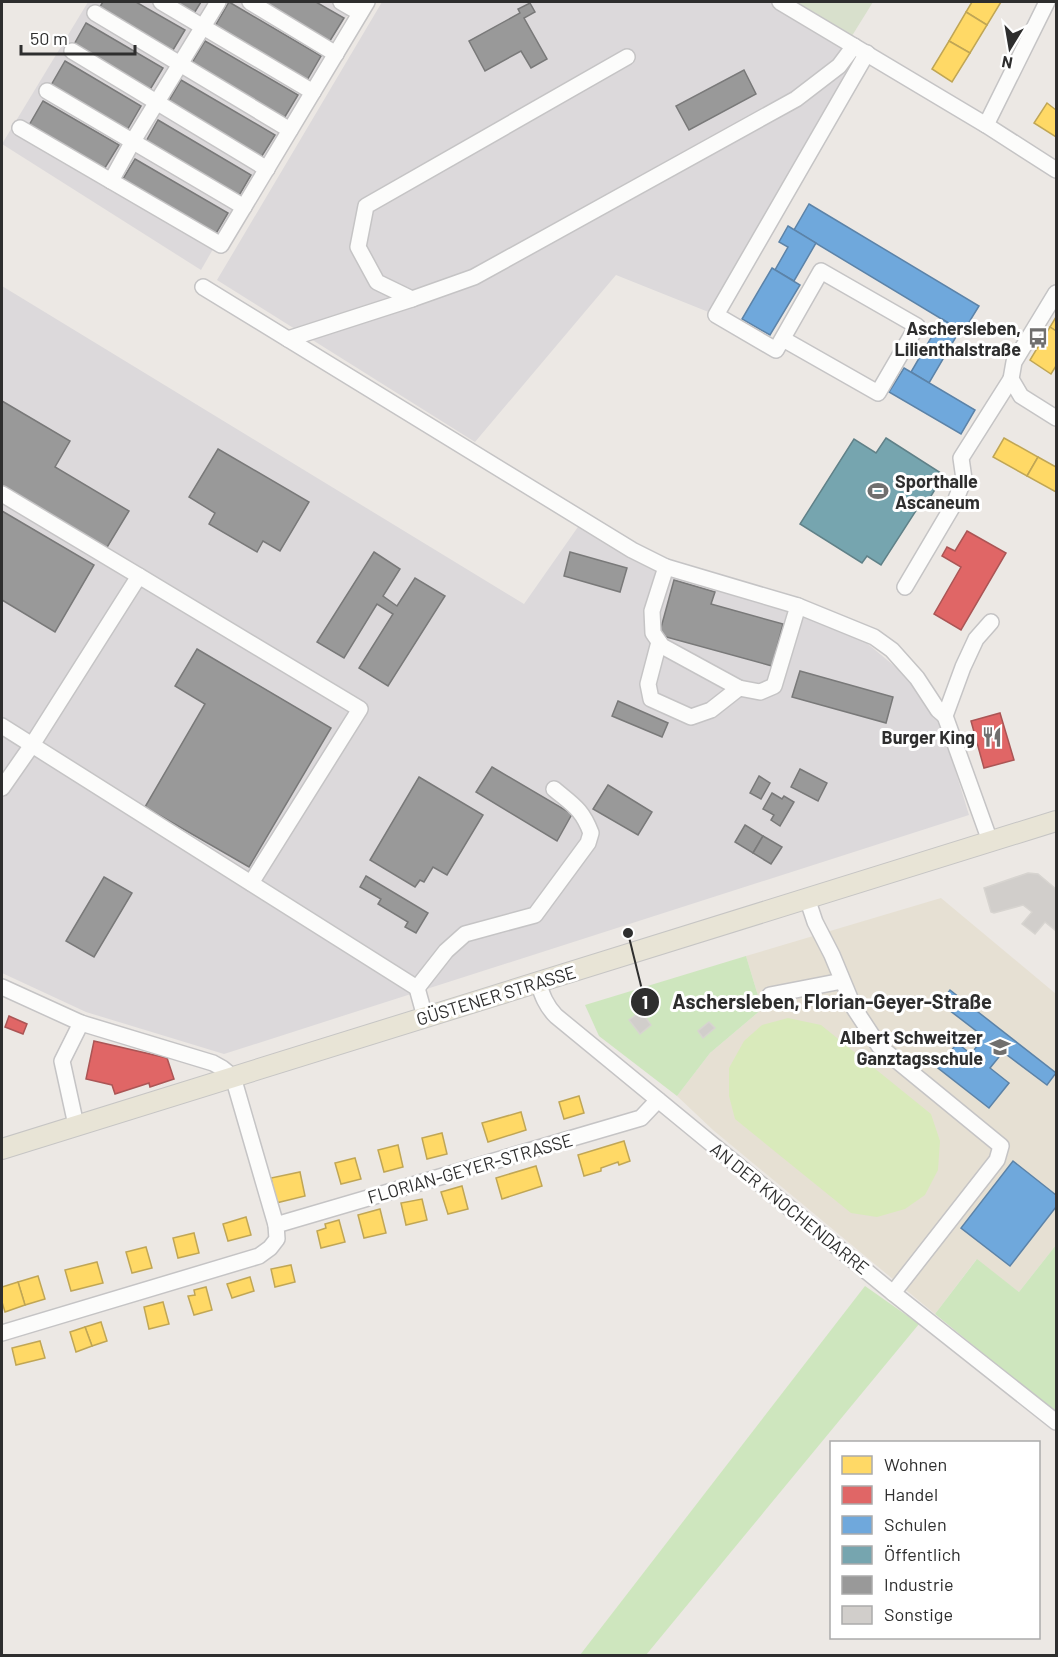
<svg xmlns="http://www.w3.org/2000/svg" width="1058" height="1657" font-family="Barlow,sans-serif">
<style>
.industrial{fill:#dcd9db}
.education{fill:#e6e0d3}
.green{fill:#cee6be}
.cemetery{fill:#d8e0cc}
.pitch{fill:#d9eabb}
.homes{fill:#ffd966;stroke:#c0a655;stroke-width:1.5}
.shops{fill:#e06666;stroke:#ab5555;stroke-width:1.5}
.schools{fill:#6fa8dc;stroke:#5c83a8;stroke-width:1.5}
.public{fill:#76a5af;stroke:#608188;stroke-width:1.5}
.industry{fill:#999;stroke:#797979;stroke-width:1.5}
.building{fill:#d1cecb;stroke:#d7d4d0;stroke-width:1.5}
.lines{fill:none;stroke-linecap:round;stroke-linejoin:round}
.minor-casing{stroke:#c5c4c5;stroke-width:18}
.major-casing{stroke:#c6c5c4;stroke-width:22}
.minor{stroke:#fcfcfb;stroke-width:15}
.major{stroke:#e8e4d6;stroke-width:20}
.labels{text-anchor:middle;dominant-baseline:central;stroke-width:6;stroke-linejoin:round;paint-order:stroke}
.poi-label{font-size:18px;font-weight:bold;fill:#2e2e2e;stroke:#fff;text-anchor:end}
.street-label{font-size:18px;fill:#2e2e2e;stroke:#fff}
.leader{fill:none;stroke:#2e2e2e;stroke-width:2}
.callout-dot{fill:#2e2e2e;stroke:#fff;stroke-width:2}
.mark-label{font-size:18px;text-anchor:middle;font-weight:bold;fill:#fff}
.callout-label{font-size:20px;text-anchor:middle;font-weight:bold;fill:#2e2e2e;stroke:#fff;stroke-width:6;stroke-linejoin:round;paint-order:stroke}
</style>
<rect width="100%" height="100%" fill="#ece8e4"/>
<!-- industrial -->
<g class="industrial">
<path d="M88,2H355L201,270L2,144Z"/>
<path d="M382,2H776L867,53L716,315L616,275L475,442L217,280Z"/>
<path d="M2,286L524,604L580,524L634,557L813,617L863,640L904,674L942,727L969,815L224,1054L86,1012L2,973Z"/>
</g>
<!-- education -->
<path class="education" d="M941,898L1056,994V1245L1019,1292L976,1260L935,1314L713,1130L677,1096L710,1053L762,1009L746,956Z"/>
<!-- green -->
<g class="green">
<path d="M746,956L762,1009L710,1053L677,1096L599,1036L585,1005Z"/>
<path d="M1056,1245V1413L935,1314L977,1259L1019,1292Z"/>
<path d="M865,1286L919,1324L646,1655H580Z"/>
</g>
<!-- cemetery -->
<path class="cemetery" d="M789,2H873L850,39Z"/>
<!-- pitch -->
<path class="pitch" d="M788,1018L821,1025L931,1114L940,1141L938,1170L925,1195L905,1209L877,1217L851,1213L735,1119L729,1096V1068L744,1041L762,1025Z"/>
<!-- homes -->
<g class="homes">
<path d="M972,2H1001L987,25L966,12Z"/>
<path d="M966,12L987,25L970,53L949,41Z"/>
<path d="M949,41L970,53L952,82L932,69Z"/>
<path d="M1047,103L1056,110V137L1034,123Z"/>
<path d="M1056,317V331L1050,327Z"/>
<path d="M1050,327L1056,331V366L1051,374L1030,360Z"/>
<path d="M1004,438L1038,457L1027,476L993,457Z"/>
<path d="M1038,457L1056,467V492L1027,476Z"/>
<path d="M579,1096L584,1113L564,1119L559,1102Z"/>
<path d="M521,1112L526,1130L488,1142L482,1123Z"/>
<path d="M442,1133L447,1154L427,1159L422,1138Z"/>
<path d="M624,1141L630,1161L619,1165L618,1162L601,1168V1171L584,1176L578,1155Z"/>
<path d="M398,1145L403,1167L384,1172L378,1150Z"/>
<path d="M355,1158L361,1179L341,1184L335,1163Z"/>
<path d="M536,1166L542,1186L502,1199L496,1178Z"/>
<path d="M300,1172L305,1196L276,1203L271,1178Z"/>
<path d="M462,1186L468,1209L448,1214L441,1192Z"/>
<path d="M422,1199L427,1220L406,1225L401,1203Z"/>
<path d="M380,1209L386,1233L364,1238L358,1215Z"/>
<path d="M246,1217L251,1235L228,1241L223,1224Z"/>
<path d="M339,1220L345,1242L321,1248L317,1231L326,1228L325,1224Z"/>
<path d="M194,1233L199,1253L178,1258L173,1238Z"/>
<path d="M146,1247L152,1268L132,1273L126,1252Z"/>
<path d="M97,1262L103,1283L71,1291L65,1270Z"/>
<path d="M291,1265L295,1282L275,1287L271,1269Z"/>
<path d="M38,1276L45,1299L25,1305L18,1282Z"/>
<path d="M250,1277L254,1291L232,1298L227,1284Z"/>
<path d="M18,1282L25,1305L5,1312L2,1302V1287Z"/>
<path d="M206,1287L212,1310L194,1315L188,1296L195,1295L194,1290Z"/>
<path d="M163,1302L169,1324L149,1329L144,1307Z"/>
<path d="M101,1322L107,1341L92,1346L85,1327Z"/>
<path d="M85,1327L92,1346L76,1352L70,1332Z"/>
<path d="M40,1341L45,1358L16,1365L12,1348Z"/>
</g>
<!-- shops -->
<g class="shops">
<path d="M967,531L1006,553L961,630L934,614L961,567L942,556L947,547L955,551Z"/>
<path d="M1000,713L1014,760L984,768L971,721Z"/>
<path d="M9,1016L27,1024L23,1034L5,1027Z"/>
<path d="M94,1041L167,1058L174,1079L150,1087L149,1083L115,1094L112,1085L86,1079Z"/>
</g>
<!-- schools -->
<g class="schools">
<path d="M809,204L979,306L963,332L794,230Z"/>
<path d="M788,226L816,243L794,281L775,270L788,247L779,242Z"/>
<path d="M772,268L800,285L770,335L742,319Z"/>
<path d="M942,319L960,330L929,383L911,372Z"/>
<path d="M904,368L975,410L961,434L889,392Z"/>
<path d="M950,990L1056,1073L1047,1085L1003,1052L990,1068L1009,1083L989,1108L938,1068L957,1043L971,1054L984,1037L940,1003Z"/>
<path d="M1013,1161L1056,1195V1207L1010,1266L961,1228Z"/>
</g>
<!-- public -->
<path class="public" d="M886,438L944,475L923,509L919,506L881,565L867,556L862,563L800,524L854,439L876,453Z"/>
<!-- industry -->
<g class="industry">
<path d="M103,2H136L185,30L170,55L97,11Z"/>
<path d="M171,2H201L193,15Z"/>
<path d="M229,2L321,56L306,82L214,28Z"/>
<path d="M257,2H316L344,18L328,44Z"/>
<path d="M530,3L535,12L524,18L547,59L531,68L521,51L485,71L469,41L520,13L518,9Z"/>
<path d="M86,23L163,68L148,93L72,48Z"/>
<path d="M205,41L298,95L283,120L190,66Z"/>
<path d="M65,61L141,106L126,132L50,87Z"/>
<path d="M744,70L756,94L689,130L676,106Z"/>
<path d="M181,80L275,135L260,159L167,104Z"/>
<path d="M43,101L119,145L103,171L28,127Z"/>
<path d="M158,120L251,175L237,199L144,145Z"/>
<path d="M135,159L228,213L214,237L121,182Z"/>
<path d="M2,401L70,441L55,467L129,511L106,549L2,488Z"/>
<path d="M218,449L309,502L280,551L263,541L257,552L209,524L215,513L189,497Z"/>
<path d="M2,511L94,565L55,632L2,600Z"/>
<path d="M374,552L400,569L383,596L397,606L415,578L445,596L388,686L359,668L393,614L377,604L344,658L317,642Z"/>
<path d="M570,552L627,568L620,592L564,576Z"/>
<path d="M674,580L715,592L711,604L783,624L772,666L659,635Z"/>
<path d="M197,649L331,728L249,867L145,807L205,704L175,686Z"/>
<path d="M800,671L893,697L886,723L792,697Z"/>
<path d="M618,701L668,723L662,737L612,716Z"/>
<path d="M492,767L572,814L557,841L476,792Z"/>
<path d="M800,769L827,783L818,801L791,787Z"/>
<path d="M759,776L770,783L761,799L750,793Z"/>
<path d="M419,777L483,815L447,875L433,867L424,882L420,880L415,887L370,860Z"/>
<path d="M608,785L652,812L638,835L593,809Z"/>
<path d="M772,793L782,799L784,796L794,802L780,826L771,820L774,815L763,809Z"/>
<path d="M745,825L763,836L753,853L735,842Z"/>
<path d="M763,836L782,847L771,864L753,853Z"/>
<path d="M366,876L428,913L416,933L405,927L408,922L378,904L381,899L360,887Z"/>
<path d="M104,877L132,893L94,957L66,941Z"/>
</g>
<!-- building -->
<g class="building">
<path d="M1028,873L1038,874L1056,889V928L1055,930L1045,922L1035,934L1022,924L1032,912L1023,905L994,913L991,912L984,888Z"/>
<path d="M641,1011L651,1025L640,1034L629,1020Z"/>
<path d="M709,1022L715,1028L703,1038L698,1031Z"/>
</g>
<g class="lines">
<!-- minor casing -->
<g class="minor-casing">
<g id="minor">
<path d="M161,2L313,92"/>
<path d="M250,2L336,54"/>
<path d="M341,2L360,13"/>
<path d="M780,2L986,125L1056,170"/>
<path d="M95,13L290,130"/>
<path d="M72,51L267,169"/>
<path d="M627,57L366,206L358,247L377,282L412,299L474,277L796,99L839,66L854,46"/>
<path d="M47,91L244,207"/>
<path d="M986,125L1047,2"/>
<path d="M20,128L221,245L367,2"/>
<path d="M111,181L133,141L218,2"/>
<path d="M203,287L632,550L666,567L798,606L874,637L892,650L917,678L938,710L945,716"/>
<path d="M1056,293L1014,362L1011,379L1021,396L1056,418"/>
<path d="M288,339L412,299"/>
<path d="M783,339L878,393L917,326L821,271L776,350L716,315L867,53"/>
<path d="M2,494L139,576"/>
<path d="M666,567L652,611L653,633L662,646L739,688L760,692L774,686L798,606"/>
<path d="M905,587L954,504L964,479L961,458L1011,379"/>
<path d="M659,642L648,684L651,699L691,717L711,710L739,688"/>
<path d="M2,726L417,988L425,1017"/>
<path d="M2,788L32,745L139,576L360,709L251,883"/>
<path d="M990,841L945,716L963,667L976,639L991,622"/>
<path d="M807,898L815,922L832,955L854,1008L879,1046L1001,1146L997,1160L893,1293"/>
<path d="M538,982C542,995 546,1006 556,1016L893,1293L1056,1422"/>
<path d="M2,987L81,1023L213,1063L222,1068L233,1077L276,1225"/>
<path d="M417,988L446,951L465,934L535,915L588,843L591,833C582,809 573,805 554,789"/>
<path d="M770,995L842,981"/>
<path d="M76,1125L62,1061L81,1023"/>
<path d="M2,1333L259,1256L270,1248L277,1239L276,1225L641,1118L658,1100"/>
</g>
</g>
<!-- major casing -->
<g class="major-casing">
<path id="major" d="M2,1149L1056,821"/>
</g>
<!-- minor -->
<use href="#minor" class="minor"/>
<!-- major -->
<use href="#major" class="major"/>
</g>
<!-- icons -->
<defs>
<g id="bus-bare" transform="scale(1.62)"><path d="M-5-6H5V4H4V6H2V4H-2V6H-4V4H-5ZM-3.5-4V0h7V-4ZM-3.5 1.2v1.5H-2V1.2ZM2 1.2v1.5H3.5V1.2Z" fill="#706f6e" stroke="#fff" stroke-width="2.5" paint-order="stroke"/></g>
<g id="stadium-bare" transform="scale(1.62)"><path d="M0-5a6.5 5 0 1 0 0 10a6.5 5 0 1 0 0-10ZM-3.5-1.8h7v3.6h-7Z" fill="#706f6e" stroke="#fff" stroke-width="2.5" paint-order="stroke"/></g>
<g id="restaurant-bare" transform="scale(1.62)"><path d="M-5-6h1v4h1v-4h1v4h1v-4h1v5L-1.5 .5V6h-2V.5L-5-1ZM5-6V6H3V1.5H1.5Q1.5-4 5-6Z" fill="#706f6e" stroke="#fff" stroke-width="2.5" paint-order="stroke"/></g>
<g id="school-bare" transform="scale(1.62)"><path d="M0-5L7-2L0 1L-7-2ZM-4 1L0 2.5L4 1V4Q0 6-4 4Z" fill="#706f6e" stroke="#fff" stroke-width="2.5" paint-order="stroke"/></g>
</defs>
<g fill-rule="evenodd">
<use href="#bus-bare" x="1038" y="338"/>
<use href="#stadium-bare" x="878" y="491"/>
<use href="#restaurant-bare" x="992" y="737"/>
<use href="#school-bare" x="1000" y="1047"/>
</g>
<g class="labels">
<!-- poi labels -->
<g class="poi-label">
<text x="1021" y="328">Aschersleben,<tspan x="1021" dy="21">Lilienthalstraße</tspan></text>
<text x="895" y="481" text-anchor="start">Sporthalle<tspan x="895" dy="21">Ascaneum</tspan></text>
<text x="975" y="737">Burger King</text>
<text x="983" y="1037">Albert Schweitzer<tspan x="983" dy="21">Ganztagsschule</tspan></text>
</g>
<!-- street labels -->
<g class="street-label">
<text transform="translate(496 995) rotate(-17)">GÜSTENER STRASSE</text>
<text transform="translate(470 1168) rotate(-16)">FLORIAN-GEYER-STRASSE</text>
<text transform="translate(790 1208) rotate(39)">AN DER KNOCHENDARRE</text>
</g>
</g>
<!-- callouts -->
<path class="leader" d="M628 933L645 1002"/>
<g class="callout-dot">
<circle cx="628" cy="933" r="6"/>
<circle cx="645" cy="1002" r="15"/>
</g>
<g class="mark-label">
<text x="645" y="1009">1</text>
</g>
<g class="callout-label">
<text x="832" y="1009">Aschersleben, Florian-Geyer-Straße</text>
</g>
<!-- border -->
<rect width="1058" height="1657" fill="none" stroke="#2e2e2e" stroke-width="6"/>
<!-- legend -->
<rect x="830" y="1441" width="210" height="198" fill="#ffffff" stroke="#ababab" stroke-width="1.5"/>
<rect x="842" y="1456" width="30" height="18" fill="#ffd966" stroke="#ababab" stroke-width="1.5"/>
<text x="884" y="1471" font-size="18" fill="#2e2e2e">Wohnen</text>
<rect x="842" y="1486" width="30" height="18" fill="#e06666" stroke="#ababab" stroke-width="1.5"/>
<text x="884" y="1501" font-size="18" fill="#2e2e2e">Handel</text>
<rect x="842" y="1516" width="30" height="18" fill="#6fa8dc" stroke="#ababab" stroke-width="1.5"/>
<text x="884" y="1531" font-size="18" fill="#2e2e2e">Schulen</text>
<rect x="842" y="1546" width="30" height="18" fill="#76a5af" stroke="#ababab" stroke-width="1.5"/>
<text x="884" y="1561" font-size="18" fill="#2e2e2e">Öffentlich</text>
<rect x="842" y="1576" width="30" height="18" fill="#999999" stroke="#ababab" stroke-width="1.5"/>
<text x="884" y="1591" font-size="18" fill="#2e2e2e">Industrie</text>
<rect x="842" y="1606" width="30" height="18" fill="#d1cecb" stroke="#ababab" stroke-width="1.5"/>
<text x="884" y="1621" font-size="18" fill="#2e2e2e">Sonstige</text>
<!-- north arrow -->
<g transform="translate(1010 48) rotate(191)" stroke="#ffffff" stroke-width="4.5" paint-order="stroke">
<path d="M0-4.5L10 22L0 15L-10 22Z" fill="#2e2e2e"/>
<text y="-9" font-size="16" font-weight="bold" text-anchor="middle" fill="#2e2e2e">N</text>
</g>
<!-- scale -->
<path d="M21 45v9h114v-9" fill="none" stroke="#2e2e2e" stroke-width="3"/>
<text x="30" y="45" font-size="18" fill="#2e2e2e" stroke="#ffffff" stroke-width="4.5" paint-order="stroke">50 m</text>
</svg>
